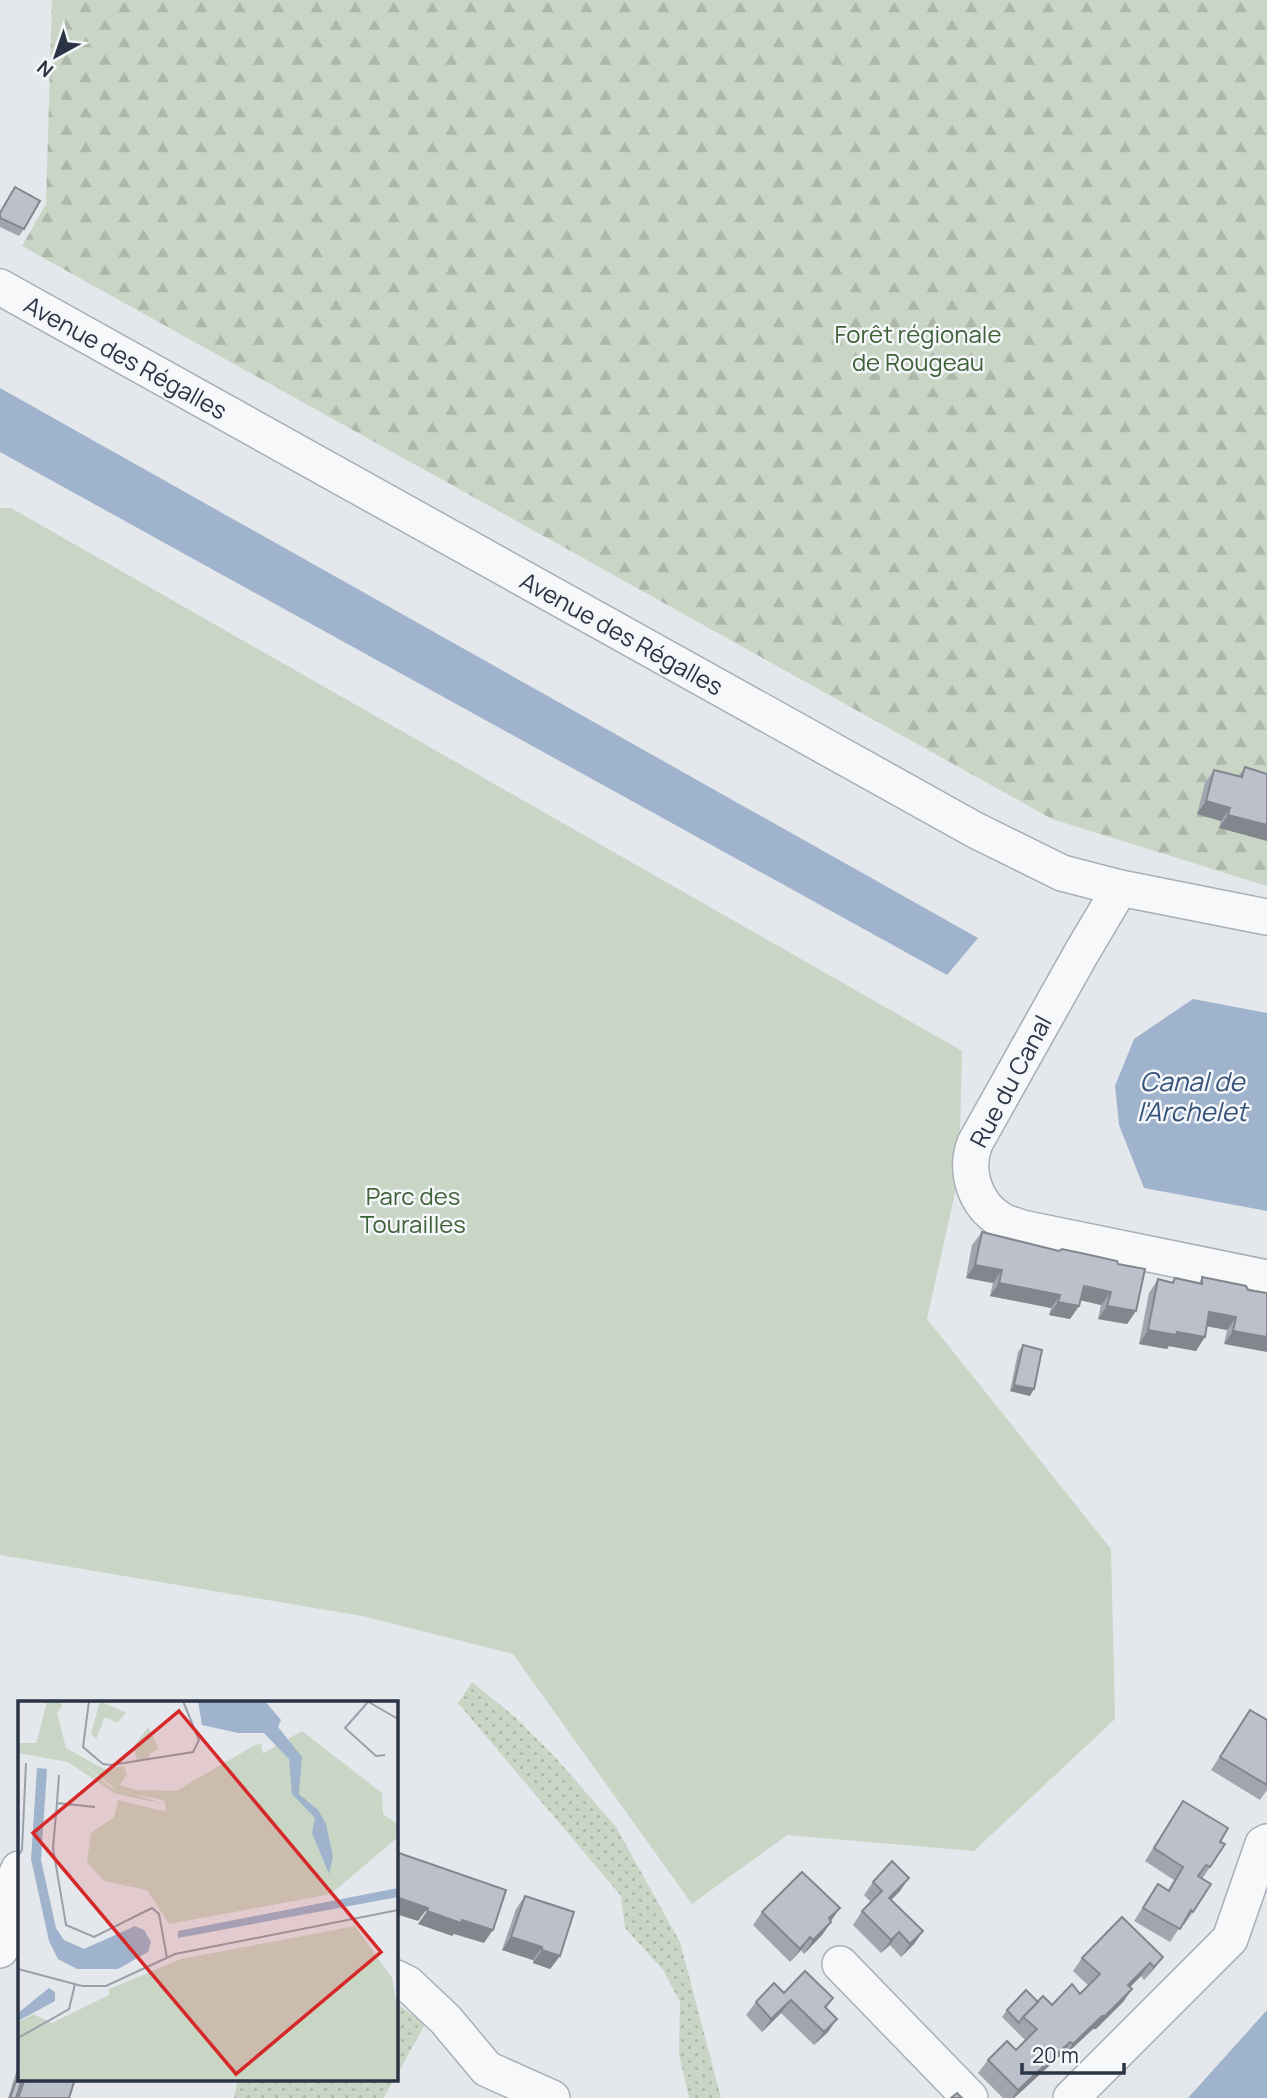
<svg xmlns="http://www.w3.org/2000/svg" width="1267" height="2098" font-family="Manrope,sans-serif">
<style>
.grass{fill:url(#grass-dots)}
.forest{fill:url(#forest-firs)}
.park{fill:#c9d6c5}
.water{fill:#9fb4cc}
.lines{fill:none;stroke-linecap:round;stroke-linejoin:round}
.street-casing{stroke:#a9aeb7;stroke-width:38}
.street{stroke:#f7f8fa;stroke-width:35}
.wall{fill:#a1a5ae}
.shaded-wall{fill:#83868d}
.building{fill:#bbc0ca;stroke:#83868d;stroke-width:2}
.labels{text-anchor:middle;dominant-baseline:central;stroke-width:5;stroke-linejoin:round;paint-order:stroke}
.park-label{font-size:24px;fill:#3f6138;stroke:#f4f6f9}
.street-label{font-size:24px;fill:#2b3445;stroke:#f4f6f9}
.water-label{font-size:26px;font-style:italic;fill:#34527a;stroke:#f4f6f9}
.inset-road{fill:none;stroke:#9a9fa9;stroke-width:2}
.view{fill:#d62828;fill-opacity:0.15;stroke:#d62828;stroke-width:3.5}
.inset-edge{fill:none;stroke:#2b3445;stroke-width:3.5}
</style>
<defs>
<pattern id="grass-dots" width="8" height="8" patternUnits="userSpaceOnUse" patternTransform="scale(1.75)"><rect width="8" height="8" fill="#c9d6c5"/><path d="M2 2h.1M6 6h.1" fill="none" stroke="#adb8ab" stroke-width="1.8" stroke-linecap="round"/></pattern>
<pattern id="forest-firs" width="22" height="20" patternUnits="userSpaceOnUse" patternTransform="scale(1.75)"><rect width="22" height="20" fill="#c9d6c5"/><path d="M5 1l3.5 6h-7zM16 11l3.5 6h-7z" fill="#adb8ab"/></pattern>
</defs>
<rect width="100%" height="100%" fill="#e4e7ec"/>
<!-- grass -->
<g class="grass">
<path d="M472,1682L516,1718L555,1757L616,1827L680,1942L721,2098H689L679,2054L680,2002L663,1970L625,1928L621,1896L458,1703Z"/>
<path d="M396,2003L425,2024L396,2077Z"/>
<path d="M238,2079H394L384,2098H234Z"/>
</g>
<!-- forest -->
<path class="forest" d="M52,0H1267V886L1052,819L22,246L46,204Z"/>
<!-- park -->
<path class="park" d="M0,508H11L962,1051L959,1175L927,1319L1111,1549L1115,1719L974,1851L787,1835L692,1904L513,1654L362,1616L0,1555Z"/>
<!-- water -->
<g class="water">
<path d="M0,388L978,938L947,975L0,452Z"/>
<path d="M1193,999L1267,1013V1211L1144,1188L1119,1125L1115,1086L1134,1039Z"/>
<path d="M1267,2010V2098H1188Z"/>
</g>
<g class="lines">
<!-- street casing -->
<g class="street-casing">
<g id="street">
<path d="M0,287L975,830L1062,873L1120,888L1267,917"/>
<path d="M1120,888L1082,952L975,1143C964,1171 975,1205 1001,1220C1007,1224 1016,1225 1022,1228L1267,1278"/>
<path d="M0,1950L7,1894L19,1869"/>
<path d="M840,1964L970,2098"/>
<path d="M396,1978L408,1984L446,2020L487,2069L552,2098"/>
<path d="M1071,2098L1230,1939L1263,1844L1267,1842"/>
</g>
</g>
<!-- street -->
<use href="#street" class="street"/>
</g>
<!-- wall -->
<g class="wall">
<path d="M15,187L24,229L19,236L0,227V212Z"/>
<path d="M1245,767L1267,774L1219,828L1221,821L1197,814L1205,783L1214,770L1239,776Z"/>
<path d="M982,1232L1059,1251L1136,1311L1127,1324L1098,1319L1101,1305L1081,1300L1079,1306L1070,1319L1049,1315L1051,1308L990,1296L993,1283L966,1278L972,1245Z"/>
<path d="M1202,1277L1267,1293L1224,1344L1227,1330L1207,1326L1196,1351L1169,1346L1167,1349L1139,1344L1149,1293L1158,1279L1171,1283L1175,1278L1199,1283Z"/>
<path d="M1023,1345L1030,1396L1010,1391L1018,1352Z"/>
<path d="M1250,1710L1267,1720V1790L1260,1800L1211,1770Z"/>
<path d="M1183,1801L1220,1842L1210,1867L1202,1879L1193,1912L1184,1925L1182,1924L1170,1942L1134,1921L1158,1884L1168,1890L1174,1880L1145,1861Z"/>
<path d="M873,1882L900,1891L891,1900L923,1931L914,1944L901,1957L890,1945L881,1953L853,1925L862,1911L871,1902L864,1895Z"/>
<path d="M525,1896L560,1956L550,1969L533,1963V1960L502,1950L516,1909Z"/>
<path d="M762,1912L831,1921V1922L822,1935L804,1954L801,1950L790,1962L753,1925Z"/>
<path d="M1163,1957L1144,1980L1141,1976L1130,1987L1132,1989L1123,2002L1096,2029H1093L1063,2057L1061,2055L1014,2098H1003L978,2073L988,2060L1016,2050L1026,2041L1002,2017L1007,2010L1052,2005L1080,1994L1089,1986L1073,1971L1082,1958Z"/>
<path d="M784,1993L833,1998L826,2008L828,2032L814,2045L781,2013L762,2032L746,2015L756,2002Z"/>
<path d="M19,2063V2079H75L69,2098H8Z"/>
</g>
<!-- shaded-wall -->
<g class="shaded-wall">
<path d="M1206,801L1230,808L1221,821L1197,814Z"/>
<path d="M1228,815L1267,825V841L1219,828Z"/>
<path d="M975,1265L1002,1270L993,1283L966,1278Z"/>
<path d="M999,1283L1060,1295L1051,1308L990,1296Z"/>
<path d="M1084,1286L1111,1292L1101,1305L1075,1299Z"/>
<path d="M1058,1302L1079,1306L1070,1319L1049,1315Z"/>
<path d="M1107,1306L1136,1311L1127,1324L1098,1319Z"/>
<path d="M1209,1312L1236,1317L1227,1330L1200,1325Z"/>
<path d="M1148,1330L1177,1332L1205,1337L1196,1351L1169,1346L1167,1349L1139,1344Z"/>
<path d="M1233,1331L1267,1337V1352L1224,1344Z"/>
<path d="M1014,1385L1034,1389L1030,1396L1010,1391Z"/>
<path d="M909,1878L900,1891L880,1911L889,1898Z"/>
<path d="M396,1897L428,1908L418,1921L396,1914Z"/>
<path d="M840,1908L831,1921L829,1918Z"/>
<path d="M427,1911L462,1920L493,1930L484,1943L454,1934L452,1936L418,1924Z"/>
<path d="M831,1922L822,1935L804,1954L813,1940Z"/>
<path d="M923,1931L914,1944L901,1957L910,1944Z"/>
<path d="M899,1932L890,1945L881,1953L891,1940Z"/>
<path d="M511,1937L542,1947L533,1960L502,1950Z"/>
<path d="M810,1937L801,1950L790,1962L800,1949Z"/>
<path d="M542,1950L560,1956L550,1969L533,1963Z"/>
<path d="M1163,1957L1153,1970L1144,1980L1154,1967Z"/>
<path d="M1150,1963L1141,1976L1119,1998L1128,1985Z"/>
<path d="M1132,1989L1123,2002L1096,2029H1093L1063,2057L1073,2044L1102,2016Z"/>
<path d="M791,2000L781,2013L762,2032L771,2019Z"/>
<path d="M837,2019L828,2032L814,2045L824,2032Z"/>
<path d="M1070,2042L1061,2055L1014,2098H1012L1018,2090Z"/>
<path d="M19,2076V2079H24L16,2089V2081Z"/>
</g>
<!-- building -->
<g class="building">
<path d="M15,187L40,201L24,229L0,218V213Z"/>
<path d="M1245,767L1267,774V825L1228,815L1230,808L1206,801L1214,770L1242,777Z"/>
<path d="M982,1232L1059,1251L1062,1249L1090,1255L1117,1261L1118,1264L1145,1269L1136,1311L1107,1306L1111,1292L1084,1286L1079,1306L1058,1302L1060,1295L999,1283L1002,1270L975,1265Z"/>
<path d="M1202,1277L1246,1286L1248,1290L1267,1293V1337L1233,1331L1236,1317L1209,1312L1205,1337L1177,1332L1176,1335L1148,1330L1158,1279L1173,1283L1175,1278L1202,1284Z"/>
<path d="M1023,1345L1042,1350L1034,1389L1014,1385Z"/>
<path d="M1250,1710L1267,1720V1785L1220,1757Z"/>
<path d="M1183,1801L1228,1828L1220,1842L1225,1844L1210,1867L1206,1865L1198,1876L1211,1884L1193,1912L1191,1910L1180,1929L1143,1908L1158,1884L1169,1891L1183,1867L1154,1848Z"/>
<path d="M396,1852L506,1890L493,1930L462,1920L461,1923L427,1911L428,1908L396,1897Z"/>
<path d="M892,1861L909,1878L889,1898L923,1931L910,1944L899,1932L891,1940L862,1911L882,1891L873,1882Z"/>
<path d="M802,1872L840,1908L829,1918L831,1922L813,1940L810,1937L800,1949L762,1912Z"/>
<path d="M525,1896L574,1912L560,1956L542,1950V1947L511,1937Z"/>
<path d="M1122,1917L1163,1957L1154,1967L1150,1963L1128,1985L1132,1989L1105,2016H1102L1073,2044L1070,2042L1018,2090L988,2060L1007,2041L1016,2050L1037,2029L1023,2017L1043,1996L1052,2005L1072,1984L1080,1994L1100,1974L1082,1958Z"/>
<path d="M805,1971L833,1998L825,2007L837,2019L824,2032L791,2000L771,2019L756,2002L774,1983L784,1993Z"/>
<path d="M1026,1990L1038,2002L1023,2017L1019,2023L1007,2010Z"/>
<path d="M25,2079H75L69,2098H18Z"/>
<path d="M16,2081L21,2083L16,2098H10Z"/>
<path d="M957,2093L962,2098H951Z"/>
</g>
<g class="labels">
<!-- park labels -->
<g class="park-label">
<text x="918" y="333">Forêt régionale<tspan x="918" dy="28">de Rougeau</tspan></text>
<text x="413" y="1195">Parc des<tspan x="413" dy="28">Tourailles</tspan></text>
</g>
<!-- street labels -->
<g class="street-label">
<text transform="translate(126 357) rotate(29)">Avenue des Régalles</text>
<text transform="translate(622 633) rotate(29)">Avenue des Régalles</text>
<text transform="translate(1010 1081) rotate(-62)">Rue du Canal</text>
</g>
<!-- water labels -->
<g class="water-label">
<text x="1192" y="1081">Canal de<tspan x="1192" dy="30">l'Archelet</tspan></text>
</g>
</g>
<!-- overview -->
<g transform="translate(18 1701)">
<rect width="380" height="380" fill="#e4e7ec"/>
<path d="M130,26L141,48L132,52L130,58L119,59L116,45ZM0,42H30L38,47L39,55L65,63L92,86L147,103L98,93L50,61L0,52Z" fill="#c9d6c5"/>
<path d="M29,0H42L44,5L39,12L48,47L86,68L106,65L109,73L102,84L118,89L158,90L237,44L243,43L245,53L222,74L149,112L146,99L102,91L65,63L38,55V47L30,42L18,44ZM82,0L108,12L99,22L87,16L78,38L73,33ZM337,225L374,277L380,312V380H0V321L15,313L34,322L91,294V288L163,258Z" fill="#c9d6c5"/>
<path d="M284,30L364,92L365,113L380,123V136L313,193L151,223L129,189L86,180L69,161L73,132L96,116L100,99L145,110Z" fill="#c9d6c5"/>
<path d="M180,0H247L263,19L260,26L284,56L281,93L300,109L308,123L315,156L311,173L294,132L297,117L274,93L271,58L246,32H220L184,24ZM19,67L29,68L23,159L38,227L46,239L66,248L117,225L126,229L133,241L130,251L100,268H59L40,258L31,240L13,158ZM380,187V196L160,237V230ZM31,287L37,291V300L0,320V312Z" fill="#9fb4cc"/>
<path class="inset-road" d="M71,0L65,46L85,63L93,64L175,51L181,39L165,0M349,0L380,18M350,1L327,27L358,55L367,54M41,74L39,102L77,106M39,102L35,147L48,224L76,236L134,207L141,213L149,257M0,155L4,149L8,62M0,268L64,285H88L157,253L380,209M0,337L51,308L57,283"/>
<path class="view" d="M161,10L363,251L218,373L15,132Z"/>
<rect width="380" height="380" class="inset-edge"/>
</g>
<!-- north arrow -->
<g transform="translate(56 56) rotate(220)" stroke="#f4f6f9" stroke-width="5" paint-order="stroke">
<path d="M0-5L12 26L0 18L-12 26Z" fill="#2b3445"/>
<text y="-10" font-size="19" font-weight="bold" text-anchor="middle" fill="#2b3445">N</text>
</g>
<!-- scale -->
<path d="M1022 2063v10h102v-10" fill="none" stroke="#2b3445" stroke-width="3.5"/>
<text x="1032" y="2063" font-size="21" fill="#2b3445" stroke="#f4f6f9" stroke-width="5" paint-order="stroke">20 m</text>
</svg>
